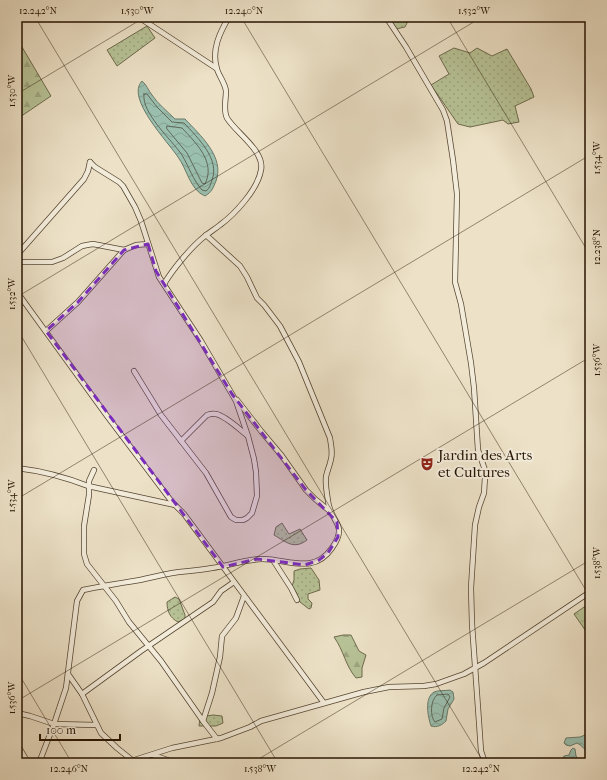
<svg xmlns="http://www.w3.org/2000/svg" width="607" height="780" font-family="'IM FELL French Canon',serif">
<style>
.grass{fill:url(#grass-dots);stroke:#6e6a4c}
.forest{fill:url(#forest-firs);stroke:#6e6a4c}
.wetland{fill:url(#wetland-marsh);stroke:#6e6a4c}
.water{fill:url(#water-waves);stroke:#6b7a69}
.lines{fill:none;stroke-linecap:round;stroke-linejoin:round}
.shore{stroke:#5f6858;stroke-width:1}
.street-casing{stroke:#564632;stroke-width:6}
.street{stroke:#f3ecdb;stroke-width:4.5}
.marked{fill:#7b2cbf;fill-opacity:0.2;stroke:#7b2cbf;stroke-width:3;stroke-dasharray:8 5;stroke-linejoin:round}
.ticks{fill:none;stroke:#241200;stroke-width:1;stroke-opacity:0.45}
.labels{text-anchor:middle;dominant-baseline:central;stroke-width:4;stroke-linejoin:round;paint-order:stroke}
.poi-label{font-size:15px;fill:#241200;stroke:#f3ecdb;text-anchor:start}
.neatline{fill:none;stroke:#241200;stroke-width:1.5}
.ticks-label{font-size:10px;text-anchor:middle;fill:#241200}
</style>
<defs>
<pattern id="grass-dots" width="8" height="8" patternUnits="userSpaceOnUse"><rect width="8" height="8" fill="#b7c397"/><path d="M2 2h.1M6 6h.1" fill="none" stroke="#9da680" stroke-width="1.8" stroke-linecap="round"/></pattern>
<pattern id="forest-firs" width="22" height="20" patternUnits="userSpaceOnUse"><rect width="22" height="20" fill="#b7c397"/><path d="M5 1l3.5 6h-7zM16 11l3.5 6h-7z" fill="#9da680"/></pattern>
<pattern id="wetland-marsh" width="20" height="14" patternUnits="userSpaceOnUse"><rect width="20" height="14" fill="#b7c397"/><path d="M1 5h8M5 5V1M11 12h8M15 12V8" fill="none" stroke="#9da680"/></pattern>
<pattern id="water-waves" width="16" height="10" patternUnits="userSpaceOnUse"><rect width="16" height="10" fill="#9abfaf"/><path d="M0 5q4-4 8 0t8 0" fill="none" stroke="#85a395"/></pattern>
</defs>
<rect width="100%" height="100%" fill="#ede2c8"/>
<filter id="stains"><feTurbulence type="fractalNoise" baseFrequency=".005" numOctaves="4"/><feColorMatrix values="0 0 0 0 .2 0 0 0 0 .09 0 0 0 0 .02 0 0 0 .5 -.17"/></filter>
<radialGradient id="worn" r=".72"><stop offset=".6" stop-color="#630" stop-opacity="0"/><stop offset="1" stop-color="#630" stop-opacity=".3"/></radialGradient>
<!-- grass -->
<g class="grass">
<path d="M389,17H410L405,27L396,29Z"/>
<path d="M147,26L155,38L117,66L107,50Z"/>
<path d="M454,48L470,53L477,48L492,56L507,49L531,89L534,97L515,106L519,122L508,124L503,120L470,127L458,124L431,85L449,74L439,56Z"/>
<path d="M282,523L289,534L300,529L307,540C294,550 286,542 274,535L276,527Z"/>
<path d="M311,568L319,580L320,590L308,594V599L312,603L311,608L309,609L300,602L296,592L292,586L294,580V571L300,569Z"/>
<path d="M175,597L179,599L185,615V619L178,622C170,618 167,611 167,602Z"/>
<path d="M213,715L222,716L223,723L216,726H199L200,717Z"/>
</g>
<!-- forest -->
<g class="forest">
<path d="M19,42L51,96L17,119V44Z"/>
<path d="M343,635H351L359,651L366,655L362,668V677L356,678C345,665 344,651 334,637Z"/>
</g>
<!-- wetland -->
<path class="wetland" d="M590,603V637L574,614Z"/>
<!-- water -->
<g class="water">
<path d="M142,81C147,85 148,90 152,95C158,104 167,111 175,119H185C200,135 225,157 216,181C213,188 212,192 205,196C190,190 187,169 178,157C169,143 125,98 142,81Z"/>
<path d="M450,690L453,692L454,699L448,709L446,721C442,725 437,728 431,726C428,717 424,698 434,692C438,690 445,691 450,690Z"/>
<path d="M590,733V753C585,751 582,745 577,743L570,746L566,745L564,743L566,738L580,737Z"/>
<path d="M573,748L575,749L576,756L581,763H561L564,756L569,755L571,750Z"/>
</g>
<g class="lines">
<!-- shore -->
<g class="shore">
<path d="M144,94H147L157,107L172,122L184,123C198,138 220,159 212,180C210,185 210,188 206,191L202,190C193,180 189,167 182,155C172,140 141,113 144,94Z"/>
<path d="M167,126L182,128C196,143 216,162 205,184L202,183L187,153L167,129Z"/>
<path d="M437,695L448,694L450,697L444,708L442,719L435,722C430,717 430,700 437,695Z"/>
</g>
<!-- street casing -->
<g class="street-casing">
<g id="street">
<path d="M134,17L143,20L216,68"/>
<path d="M386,17L406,47L443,110L447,121L453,160L457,194L455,282L461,304L471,363L474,388L478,450L485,470V477L484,493L479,507L475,525L471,588L472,624L479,722L481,751L485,763"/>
<path d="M90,162L95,167L119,182L123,186L135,207L141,221L159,277L201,341L236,401L248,436L254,459L256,472L257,496L252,513L247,518L243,520H236L231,517L206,473L161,415L134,371"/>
<path d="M17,255L84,179L88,171L90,162"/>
<path d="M17,262H52L63,258L82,246L87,245L93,244L124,250L136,245L148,244"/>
<path d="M164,284C173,269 191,247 205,236C210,232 215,229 220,225C235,214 258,189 261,170C265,151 236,133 227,118C223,110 226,100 226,91C225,83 219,76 217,69C211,50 220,32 229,17"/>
<path d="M17,292L107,416L172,502L184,514L324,703"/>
<path d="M46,331L78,302L124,250"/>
<path d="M237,400L261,431L282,456L306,490L315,499L331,512"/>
<path d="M181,441L207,415C210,414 213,413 216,414C226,416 239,429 248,436"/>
<path d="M17,468C42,471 65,477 88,486L175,505"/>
<path d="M94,470L89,481V495L84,526V554L87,564L116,601L129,622L161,661L203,721L217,739"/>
<path d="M273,560L291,588L297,600"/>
<path d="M68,674L82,694L101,733L117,748L132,760"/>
<path d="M82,694L141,651L213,602L221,591L234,582"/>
<path d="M17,713L30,716L54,724L96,725"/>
<path d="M203,721L212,693L220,657L222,636L236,618L244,596"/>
<path d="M17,744L28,763"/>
<path d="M153,755L176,763"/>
<path d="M39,763L54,724L66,688L77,601L83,590C102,586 121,583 140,580C153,577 165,574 179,572C190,571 201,570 212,568C228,566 246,559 262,559C288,559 314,575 332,548C349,524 330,522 328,501C327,493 325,485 326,477C327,471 330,465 331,459C333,452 331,446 330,438L299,362L280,326L264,305L257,298L247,277L240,266L206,235"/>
<path d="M125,763L172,748L221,738L250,727L261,721L364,692L389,687L424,686L436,684L464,674L484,663L590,592"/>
</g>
</g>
<!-- street -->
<use href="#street" class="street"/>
</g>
<!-- marked area -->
<path class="marked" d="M148,244L156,271L232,394L306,490L337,522L338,537L328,553L319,560L305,565L257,559L223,567L46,331L78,302L124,250Z"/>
<!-- ticks -->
<path class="ticks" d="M35,17L484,763M241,17L590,597M447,17L590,255M17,94L145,17M17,297L482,17M17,329L278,763M17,499L590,155M17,671L72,763M17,701L590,357M252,763L590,560M588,763L590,762"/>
<!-- icons -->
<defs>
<g id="theatre-bare" transform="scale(1.08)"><path d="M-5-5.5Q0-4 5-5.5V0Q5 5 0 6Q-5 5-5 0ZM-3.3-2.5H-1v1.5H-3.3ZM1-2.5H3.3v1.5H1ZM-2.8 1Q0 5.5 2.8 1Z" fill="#8f2418" stroke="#f3ecdb" stroke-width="2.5" paint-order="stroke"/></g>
</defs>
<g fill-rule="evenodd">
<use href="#theatre-bare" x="427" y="464"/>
</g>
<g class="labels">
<!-- poi labels -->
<g class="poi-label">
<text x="438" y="455">Jardin des Arts<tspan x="438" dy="17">et Cultures</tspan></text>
</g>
</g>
<!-- margin -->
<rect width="607" height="780" fill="none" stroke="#ede2c8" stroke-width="44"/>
<!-- scale -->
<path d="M40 734v6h80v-6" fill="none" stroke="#241200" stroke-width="2"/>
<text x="46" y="734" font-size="12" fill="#241200" stroke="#f3ecdb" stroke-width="3" paint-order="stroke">100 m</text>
<rect x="22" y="22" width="563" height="736" class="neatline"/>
<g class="ticks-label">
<text x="38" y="14">12.242°N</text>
<text x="137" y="14">1.530°W</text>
<text x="244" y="14">12.240°N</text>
<text x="474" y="14">1.532°W</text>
<text transform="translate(11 91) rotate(-90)" y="4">1.530°W</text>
<text transform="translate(596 158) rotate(-90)" y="4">1.534°W</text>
<text transform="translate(596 247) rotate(-90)" y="4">12.238°N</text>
<text transform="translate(11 294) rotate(-90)" y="4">1.532°W</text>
<text transform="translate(596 360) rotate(-90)" y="4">1.536°W</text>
<text transform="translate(11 496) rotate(-90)" y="4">1.534°W</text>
<text transform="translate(596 563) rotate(-90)" y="4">1.538°W</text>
<text transform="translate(11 698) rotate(-90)" y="4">1.536°W</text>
<text x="69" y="772">12.246°N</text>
<text x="260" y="772">1.538°W</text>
<text x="481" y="772">12.242°N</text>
</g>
<rect width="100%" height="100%" filter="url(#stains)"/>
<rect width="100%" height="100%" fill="url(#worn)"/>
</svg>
